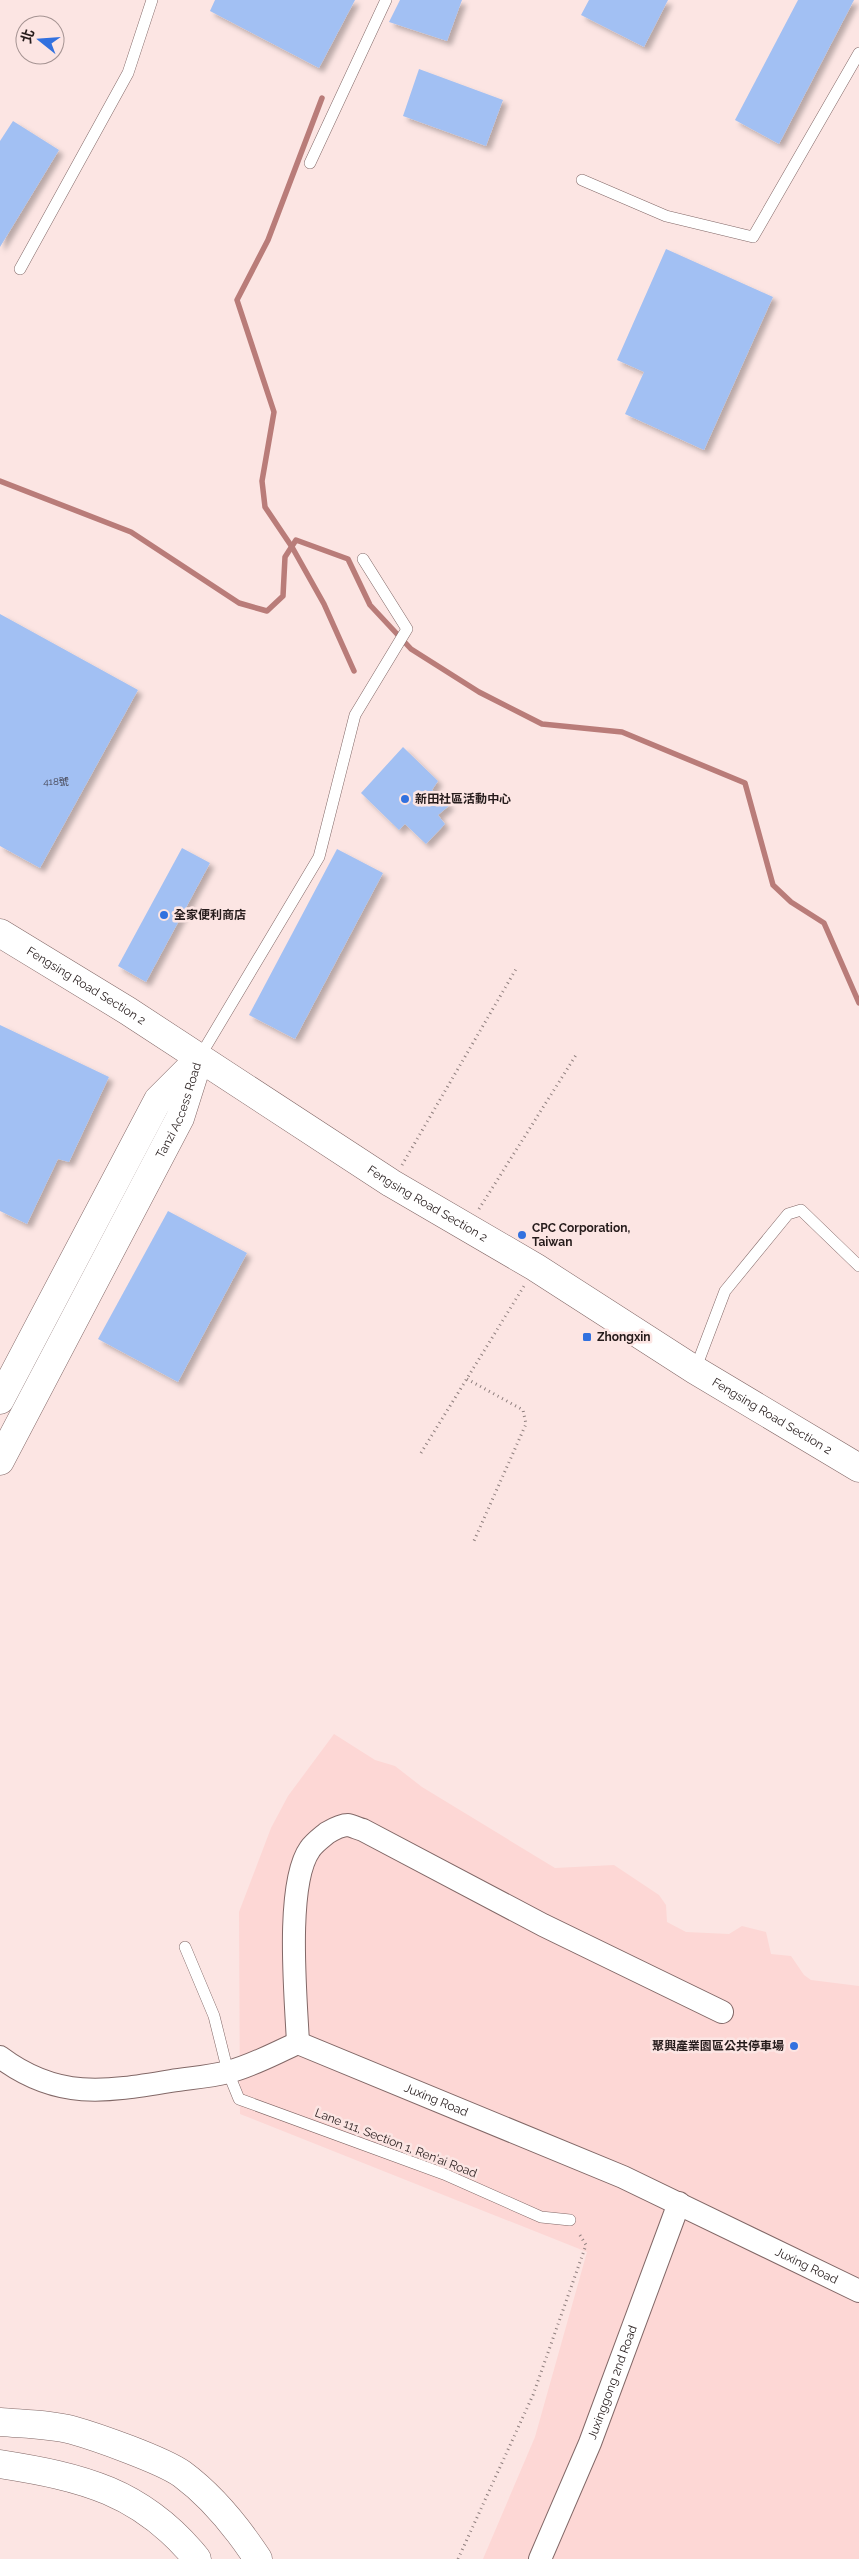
<svg xmlns="http://www.w3.org/2000/svg" width="859" height="2559" font-family="Raleway,'Noto Sans TC',sans-serif">
<style>
.built{fill:#fdd7d5}
.lines{fill:none;stroke-linecap:round;stroke-linejoin:round}
.stream{stroke:#b97c79;stroke-width:5.5}
.building{fill:#a2c0f3;filter:url(#shadow)}
.lane-casing{stroke:#826867;stroke-width:12}
.street-casing{stroke:#826867;stroke-width:24}
.secondary-casing{stroke:#826867;stroke-width:29}
.highway-casing{stroke:#826867;stroke-width:29}
.path{stroke:#8f7f7e;stroke-width:3;stroke-dasharray:1 4;stroke-linecap:butt}
.lane{stroke:#fff;stroke-width:11}
.street{stroke:#fff;stroke-width:22}
.secondary{stroke:#fff;stroke-width:28}
.highway{stroke:#fff;stroke-width:28}
.poi-dot{fill:#3271df;stroke:#fce5e3;stroke-width:2}
.labels{text-anchor:middle;dominant-baseline:central;stroke-width:5;stroke-linejoin:round;paint-order:stroke}
.number-label{font-size:10px;fill:#444451}
.poi-label{font-size:12px;font-weight:bold;fill:#251b1b;stroke:#fce5e3;text-anchor:start}
.street-label{font-size:12px;fill:#251b1b;stroke:#fce5e3}
</style>
<defs>
<filter id="shadow"><feDropShadow dx="4.5" dy="4.5" stdDeviation="2.5" flood-color="#0004"/></filter>
</defs>
<rect width="100%" height="100%" fill="#fce5e3"/>
<!-- built -->
<path class="built" d="M334,1734L375,1760L395,1766L422,1787L555,1868L614,1865L659,1895L666,1905L667,1922L686,1932L729,1934L742,1926L766,1932L771,1954L791,1956L804,1975L811,1980L859,1986V2559H483L535,2437L587,2252L240,2114L239,1912L271,1828L288,1796Z"/>
<g class="lines">
<!-- stream -->
<g class="stream">
<path d="M322,98L268,240L237,300L274,412L262,481L265,507L292,547L324,604L354,671"/>
<path d="M0,481L131,532L239,603L267,611L283,596L285,557L296,540L348,559L370,605L411,649L479,692L542,724L622,732L745,783L773,885L791,902L824,923L859,1003"/>
</g>
</g>
<!-- building -->
<g class="building">
<path d="M215,0H355L319,68L210,11Z"/>
<path d="M400,0H462L447,41L389,22Z"/>
<path d="M589,0H668L644,47L581,15Z"/>
<path d="M798,0H854L779,144L735,120Z"/>
<path d="M419,69L503,100L486,146L403,116Z"/>
<path d="M13,121L59,150L0,247V141Z"/>
<path d="M666,249L773,297L704,450L625,414L644,372L617,360Z"/>
<path d="M0,614L138,690L40,868L0,846Z"/>
<path d="M403,747L438,781L432,790L450,805L438,815L445,824L426,844L405,824L399,830L361,793Z"/>
<path d="M182,848L210,863L146,982L118,966Z"/>
<path d="M337,849L383,873L295,1039L249,1015Z"/>
<path d="M0,1025L109,1077L69,1162L58,1159L27,1224L0,1211Z"/>
<path d="M168,1211L247,1253L178,1382L98,1339Z"/>
</g>
<g class="lines">
<!-- lane casing -->
<g class="lane-casing">
<g id="lane">
<path d="M310,163L386,0"/>
<path d="M582,180L666,216L753,237L859,53"/>
<path d="M20,269L128,73L152,0"/>
<path d="M199,1058L319,857L355,715L407,629L363,559"/>
<path d="M695,1370L725,1291L788,1214L801,1210L859,1266"/>
<path d="M185,1947L214,2016L228,2072L239,2099L444,2174L541,2217L570,2220"/>
</g>
</g>
<!-- street casing -->
<g class="street-casing">
<g id="street">
<path d="M298,2043C296,1999 285,1884 310,1849C314,1843 321,1838 327,1833C332,1830 342,1825 348,1825C353,1826 359,1829 363,1830L543,1925L722,2012"/>
<path id="s1" d="M0,2057C57,2100 105,2092 171,2081C190,2078 209,2077 228,2072C252,2066 275,2053 298,2043L623,2177L859,2291"/>
<path id="s2" d="M540,2559L590,2443L679,2203"/>
</g>
</g>
<!-- secondary casing -->
<g class="secondary-casing">
<g id="secondary">
<path id="s3" d="M0,933L128,1011L391,1183L535,1267L695,1370L859,1468"/>
<path d="M0,1400L158,1100L197,1061"/>
<path id="s4" d="M0,1461L180,1118L199,1058"/>
</g>
</g>
<!-- highway casing -->
<g class="highway-casing">
<g id="highway">
<path d="M0,2422C23,2424 49,2424 72,2430C97,2437 162,2460 182,2474C213,2497 237,2527 258,2559"/>
<path d="M0,2464C82,2477 142,2491 197,2559"/>
</g>
</g>
<!-- path -->
<g class="path">
<path d="M402,1165L516,969"/>
<path d="M479,1209L576,1055"/>
<path d="M467,1379L523,1410L526,1424L473,1543"/>
<path d="M421,1453L524,1286"/>
<path d="M458,2559L533,2395L586,2245L578,2232"/>
</g>
<!-- lane -->
<use href="#lane" class="lane"/>
<!-- street -->
<use href="#street" class="street"/>
<!-- secondary -->
<use href="#secondary" class="secondary"/>
<!-- highway -->
<use href="#highway" class="highway"/>
</g>
<!-- markers -->
<g class="poi-dot">
<circle cx="405" cy="799" r="5"/>
<circle cx="164" cy="915" r="5"/>
<circle cx="522" cy="1235" r="5"/>
<rect x="582" y="1332" width="10" height="10" rx="2.5"/>
<circle cx="794" cy="2046" r="5"/>
</g>
<g class="labels">
<!-- number labels -->
<g class="number-label">
<text x="56" y="781">418號</text>
</g>
<!-- poi labels -->
<g class="poi-label">
<text x="415" y="799">新田社區活動中心</text>
<text x="174" y="915">全家便利商店</text>
<text x="532" y="1228">CPC Corporation,<tspan x="532" dy="14">Taiwan</tspan></text>
<text x="597" y="1337">Zhongxin</text>
<text x="784" y="2046" text-anchor="end">聚興產業園區公共停車場</text>
</g>
<!-- street labels -->
<g class="street-label">
<text stroke="none"><textPath href="#s3" startOffset="101">Fengsing Road Section 2</textPath></text>
<text stroke="none"><textPath href="#s4" startOffset="394">Tanzi Access Road</textPath></text>
<text stroke="none"><textPath href="#s3" startOffset="506">Fengsing Road Section 2</textPath></text>
<text stroke="none"><textPath href="#s3" startOffset="911">Fengsing Road Section 2</textPath></text>
<text stroke="none"><textPath href="#s1" startOffset="462">Juxing Road</textPath></text>
<text transform="translate(396 2143) rotate(21)">Lane 111, Section 1, Ren'ai Road</text>
<text stroke="none"><textPath href="#s1" startOffset="868">Juxing Road</textPath></text>
<text stroke="none"><textPath href="#s2" startOffset="191">Juxinggong 2nd Road</textPath></text>
</g>
</g>
<!-- north arrow -->
<g transform="translate(40 40) rotate(287)"><circle r="24" fill="#fce5e3" stroke="#a69493"/>
<path d="M0-4L9 19L0 12L-9 19Z" fill="#3271df"/>
<text y="-8" font-size="14" font-weight="bold" text-anchor="middle" fill="#251b1b">北</text>
</g>
</svg>
